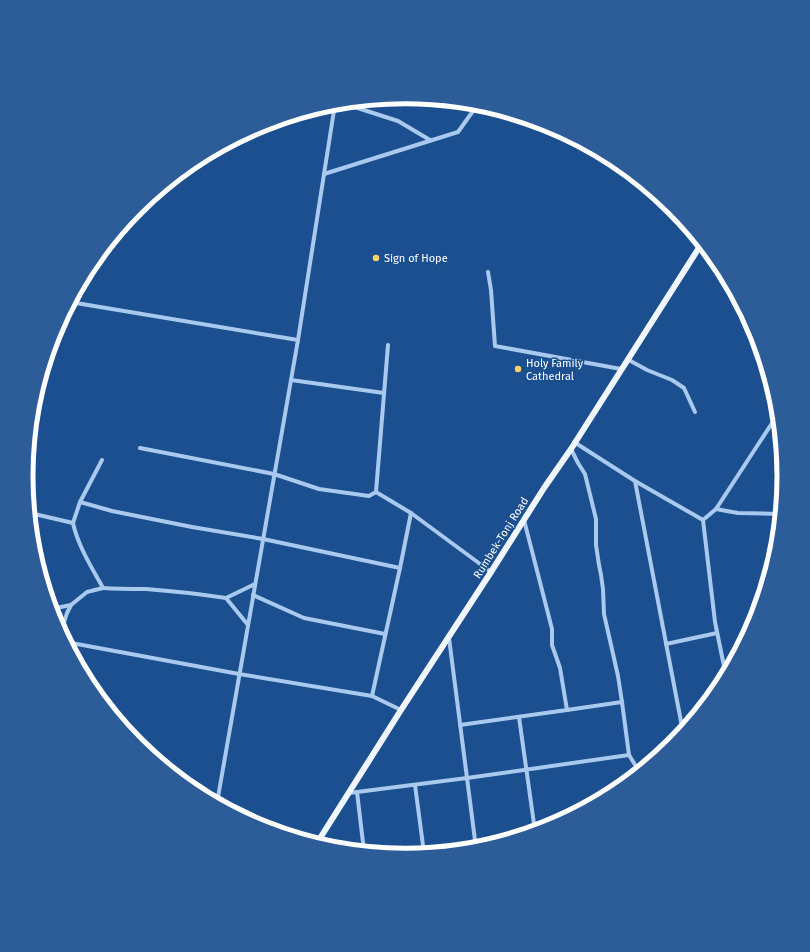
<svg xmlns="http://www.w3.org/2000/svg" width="810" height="952" font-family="'Fira Sans',sans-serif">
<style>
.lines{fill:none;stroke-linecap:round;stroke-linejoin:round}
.minor{stroke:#a9c9ee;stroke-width:4}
.primary{stroke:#f0f6ff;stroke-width:6}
.poi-dot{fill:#ffd166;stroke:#1b4f8f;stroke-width:1.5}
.labels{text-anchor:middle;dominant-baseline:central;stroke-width:3;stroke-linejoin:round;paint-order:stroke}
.poi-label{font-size:11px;fill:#fff;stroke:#1b4f8f;text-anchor:start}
.street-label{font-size:11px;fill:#fff;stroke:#1b4f8f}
.rim{fill:none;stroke:#fff;stroke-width:5}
</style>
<rect width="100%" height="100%" fill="#1b4f8f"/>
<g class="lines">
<!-- minor -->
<g class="minor">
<path d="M342,103L398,121L430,140"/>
<path d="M324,174L458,132L478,104"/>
<path d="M488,272L491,290L495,346L621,369"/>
<path d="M70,302L298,340"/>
<path d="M388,345L376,492L411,513L491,572"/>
<path d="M627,359L647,370L672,380L684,388L695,412"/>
<path d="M291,380L384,393"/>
<path d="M574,442L635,481L683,732"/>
<path d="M140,448L274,474L319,489L369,496L376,492"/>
<path d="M571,449L578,463L585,474L596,519V545L599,565L601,575L603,589L604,614L618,676L622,702L629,755L637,768V773"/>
<path d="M635,481L703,520"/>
<path d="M80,502L112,511L192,527L263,539L400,568"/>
<path d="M716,509L738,513L780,514"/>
<path d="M30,513L73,523L80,502L102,460"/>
<path d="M524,520L552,629V645L560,668L567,710L622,702"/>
<path d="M103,588C117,589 132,589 146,589C173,591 199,594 226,598L248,625"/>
<path d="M253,595L304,618L385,634"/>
<path d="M226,598L255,584"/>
<path d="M51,609L71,605"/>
<path d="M61,632L67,613L71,605L87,592L103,588C92,568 78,546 73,523"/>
<path d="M449,638L476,848"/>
<path d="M66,642L239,674L372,696L401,710"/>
<path d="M666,644L717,633"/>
<path d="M726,676L715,622L703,520L716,509L778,414"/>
<path d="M372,696L400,568L411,513"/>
<path d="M519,717L535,831"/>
<path d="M460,725L567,710"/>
<path d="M637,768L647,765"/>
<path d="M415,785L424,853"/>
<path d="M357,792L364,851"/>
<path d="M349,793L467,778L629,755"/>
<path d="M217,803L298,340L335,104"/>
</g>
<!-- primary -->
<path class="primary" d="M317,843L401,710L491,572L544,488L571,449L702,243"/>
</g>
<!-- markers -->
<g class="poi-dot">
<circle cx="376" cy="258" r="4"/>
<circle cx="518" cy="369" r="4"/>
</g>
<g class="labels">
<!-- poi labels -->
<g class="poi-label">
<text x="384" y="258">Sign of Hope</text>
<text x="526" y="363">Holy Family<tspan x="526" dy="13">Cathedral</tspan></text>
</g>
<!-- street labels -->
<g class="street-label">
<text transform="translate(501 538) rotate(-58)">Rumbek-Tonj Road</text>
</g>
</g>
<!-- crop -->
<path d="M0 0H810V952H0ZM33 476a372 372 0 1 1 744 0a372 372 0 1 1-744 0Z" fill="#2d5d98" fill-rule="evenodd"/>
<path class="rim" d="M33 476a372 372 0 1 1 744 0a372 372 0 1 1-744 0Z"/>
</svg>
